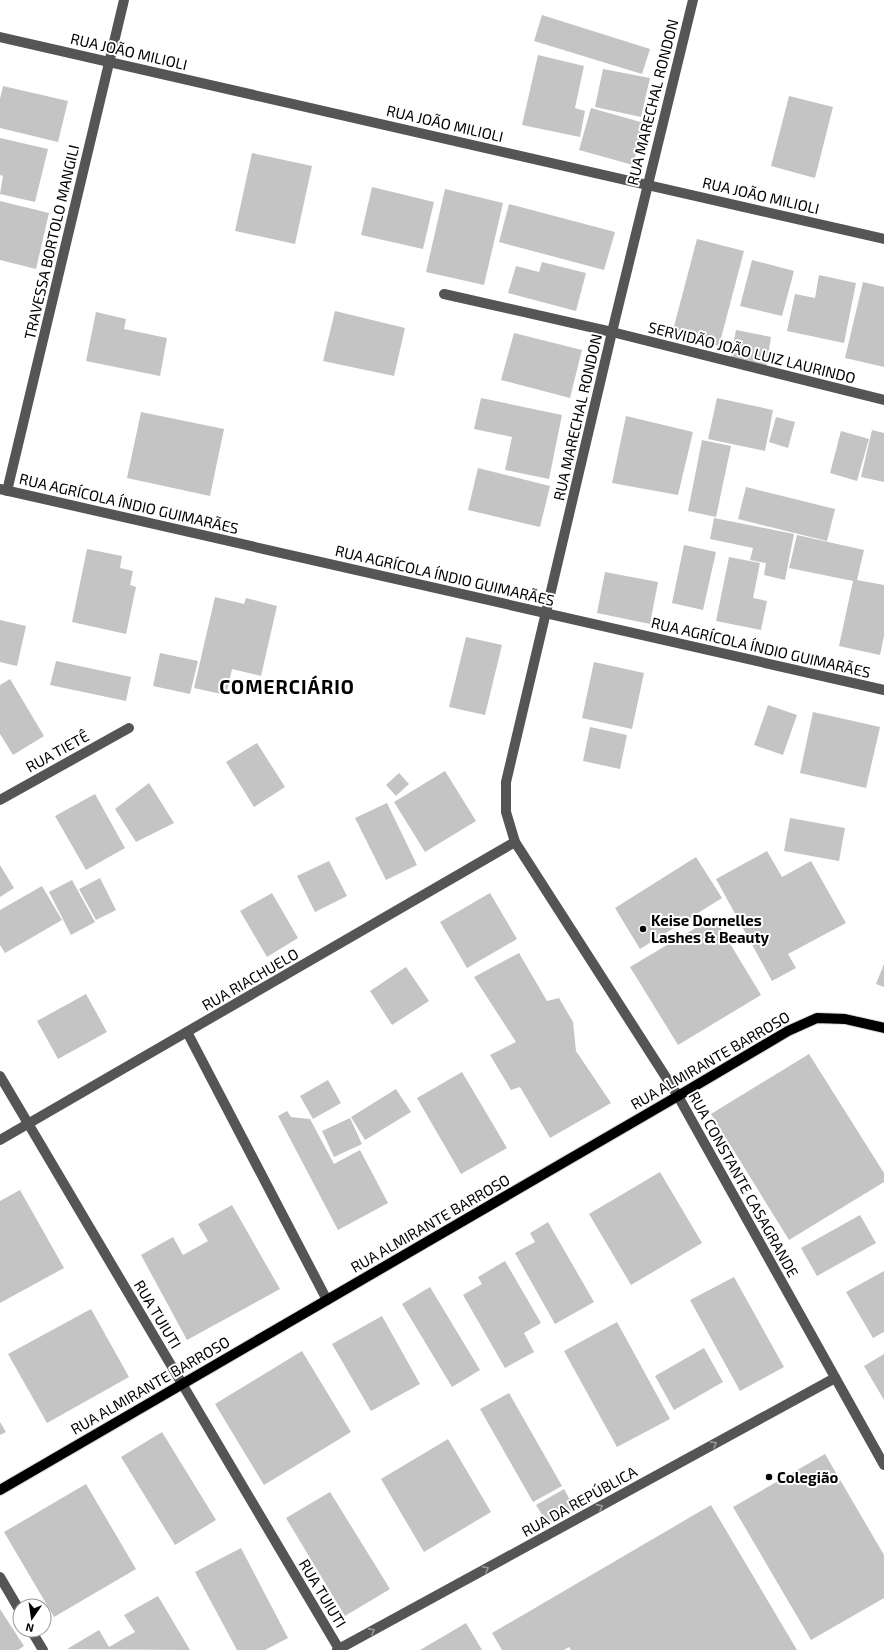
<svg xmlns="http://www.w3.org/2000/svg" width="884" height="1650" font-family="'Exo 2',sans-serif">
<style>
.building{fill:#c4c4c4}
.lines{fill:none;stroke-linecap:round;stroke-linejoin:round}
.major-casing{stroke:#dbdbdb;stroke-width:12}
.minor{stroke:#555;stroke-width:10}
.major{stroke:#000;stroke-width:10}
.oneway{stroke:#999}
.poi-dot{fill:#000;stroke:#fff;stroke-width:1.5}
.labels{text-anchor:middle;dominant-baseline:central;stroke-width:4;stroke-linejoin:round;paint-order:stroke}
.street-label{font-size:15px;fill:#000;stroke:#fff}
.poi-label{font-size:15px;font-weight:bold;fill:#000;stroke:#fff;text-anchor:start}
.district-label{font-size:19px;font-weight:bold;letter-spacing:1px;fill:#000;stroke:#fff}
</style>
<rect width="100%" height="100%" fill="#fff"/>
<!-- building -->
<g class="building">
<path d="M542,15L650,49L642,74L534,41Z"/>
<path d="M538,55L584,66L575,108L585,111L580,137L522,125Z"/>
<path d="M603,69L650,78L641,117L595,107Z"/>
<path d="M3,86L68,101L58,142L0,128V99Z"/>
<path d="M789,96L833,107L815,178L771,166Z"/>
<path d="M591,108L644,123L633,165L579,150Z"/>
<path d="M0,138L48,149L35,202L0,194L3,176L0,175Z"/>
<path d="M252,153L312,166L295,244L235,231Z"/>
<path d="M372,187L434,202L423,249L361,235Z"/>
<path d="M445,189L503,203L484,285L426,272Z"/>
<path d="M0,201L49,213L36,269L0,260Z"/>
<path d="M509,204L615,232L604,270L499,242Z"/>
<path d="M697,239L744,251L719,346L672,334Z"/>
<path d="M752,260L794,271L782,316L740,306Z"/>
<path d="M542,262L586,273L576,311L508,293L516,266L539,272Z"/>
<path d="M819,275L856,283L844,343L787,331L795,294L815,298Z"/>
<path d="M863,282L884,287V367L845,358Z"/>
<path d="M335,311L405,328L394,376L323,361Z"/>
<path d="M96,312L126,319L124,329L167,338L160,376L86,361Z"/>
<path d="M736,330L771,337L766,368L730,361Z"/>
<path d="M514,333L582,350L570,398L501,380Z"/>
<path d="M481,398L562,415L549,479L505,470L512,437L474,429Z"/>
<path d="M717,398L773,410L765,451L708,439Z"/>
<path d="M141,412L224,429L210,496L127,478Z"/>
<path d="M626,416L693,432L678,495L612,483Z"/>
<path d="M776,417L795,422L788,448L769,442Z"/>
<path d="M872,430L884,433V482L861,477Z"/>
<path d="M841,431L869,439L857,481L830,473Z"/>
<path d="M702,440L731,446L716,517L688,511Z"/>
<path d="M478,468L550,486L540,527L468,510Z"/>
<path d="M746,487L835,509L827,541L738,519Z"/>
<path d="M714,518L794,534L785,580L764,575L766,563L750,560L753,548L710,539Z"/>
<path d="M797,535L864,550L857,580L884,585V636L880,655L839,646L853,581L789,568Z"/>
<path d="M684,545L716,552L703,610L672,603Z"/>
<path d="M87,549L122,556L120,568L133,571L130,585L136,587L126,634L72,622Z"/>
<path d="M729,557L760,563L753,598L767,601L761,630L716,621Z"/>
<path d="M605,572L658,582L650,624L597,613Z"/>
<path d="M215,597L244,604L246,598L277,606L261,676L232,669L226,695L194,688Z"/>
<path d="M0,620L26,626L17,666L0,662Z"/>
<path d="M466,637L502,645L485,715L449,707Z"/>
<path d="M160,653L198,661L190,694L153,686Z"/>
<path d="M56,661L131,677L126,701L50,685Z"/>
<path d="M594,662L644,673L632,729L582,718Z"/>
<path d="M10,679L44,736L13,755L0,734V685Z"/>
<path d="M768,705L797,715L783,755L754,745Z"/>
<path d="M813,712L880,727L866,788L800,773Z"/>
<path d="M590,727L627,735L620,769L583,761Z"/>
<path d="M257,743L285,787L254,807L226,762Z"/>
<path d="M445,771L476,821L425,852L394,802Z"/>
<path d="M399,773L409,784L396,796L386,785Z"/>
<path d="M149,783L174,823L136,842L115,809Z"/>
<path d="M95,794L125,848L86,870L55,816Z"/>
<path d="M387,803L417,865L386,880L355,818Z"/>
<path d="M790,818L845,828L839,861L784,851Z"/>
<path d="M767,851L782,877L811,861L846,923L788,954L796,968L772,981L716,879Z"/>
<path d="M696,857L722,898L640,949L615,908Z"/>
<path d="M329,861L347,896L315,912L297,876Z"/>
<path d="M0,865L14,888L0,897Z"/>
<path d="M100,878L116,910L96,920L79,889Z"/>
<path d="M72,880L95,922L71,935L49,892Z"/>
<path d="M42,886L62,920L5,953L0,945V910Z"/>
<path d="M272,893L298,938L267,957L240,911Z"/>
<path d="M490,893L517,939L467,968L440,922Z"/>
<path d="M714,917L761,995L678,1045L630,967Z"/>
<path d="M519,953L547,1001L559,998L573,1022L576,1051L611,1103L550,1138L520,1087L511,1090L490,1055L516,1042L474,977Z"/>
<path d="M884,964V987L876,984Z"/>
<path d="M406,967L429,1001L392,1025L370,991Z"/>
<path d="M86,994L107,1032L58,1059L37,1021Z"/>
<path d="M809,1054L884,1173V1182L789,1240L711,1114Z"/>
<path d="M462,1072L507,1148L461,1174L417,1098Z"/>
<path d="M328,1080L341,1103L313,1119L300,1096Z"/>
<path d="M396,1089L411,1112L365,1140L351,1117Z"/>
<path d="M287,1111L291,1117L310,1119L334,1164L360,1150L388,1203L338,1230L278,1116Z"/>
<path d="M350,1118L362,1144L334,1157L322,1131Z"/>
<path d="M660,1172L702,1243L631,1285L589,1214Z"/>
<path d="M20,1190L64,1268L0,1303V1201Z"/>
<path d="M232,1205L280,1289L187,1340L141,1255L173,1237L183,1255L208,1241L198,1224Z"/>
<path d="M860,1215L876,1243L817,1276L801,1248Z"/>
<path d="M548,1222L594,1302L555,1324L515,1253L535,1242L530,1233Z"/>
<path d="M505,1261L541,1323L524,1333L534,1352L505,1368L463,1295L482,1284L478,1277Z"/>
<path d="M884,1271V1332L873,1338L846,1292Z"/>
<path d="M734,1277L784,1367L740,1391L690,1300Z"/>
<path d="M430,1287L480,1370L452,1387L402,1304Z"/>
<path d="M91,1309L129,1377L47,1423L8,1354Z"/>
<path d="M382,1316L420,1384L371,1411L332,1344Z"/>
<path d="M617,1322L670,1419L617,1447L564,1351Z"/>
<path d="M704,1348L723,1382L674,1410L655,1376Z"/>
<path d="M302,1351L351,1432L264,1485L215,1404Z"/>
<path d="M884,1354V1400L864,1366Z"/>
<path d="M509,1393L562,1486L533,1502L480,1409Z"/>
<path d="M0,1422L6,1432L0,1435Z"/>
<path d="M162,1432L216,1520L175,1545L121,1457Z"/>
<path d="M448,1439L491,1512L424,1552L381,1479Z"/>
<path d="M825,1454L884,1555V1598L811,1640L733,1507Z"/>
<path d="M86,1484L136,1569L54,1617L4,1532Z"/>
<path d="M564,1489L575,1509L548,1524L536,1505Z"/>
<path d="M330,1492L390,1589L345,1616L286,1518Z"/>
<path d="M711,1505L797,1650H571L569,1647L564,1650H502L492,1633Z"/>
<path d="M241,1548L288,1638L265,1650H237L195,1572Z"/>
<path d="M158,1596L190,1650L67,1649L99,1630L109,1647L135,1632L124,1615Z"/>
<path d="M0,1609L24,1646L18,1650H0Z"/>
<path d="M466,1623L482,1650H420Z"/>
</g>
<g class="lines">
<!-- major casing -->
<g class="major-casing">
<path id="major" d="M0,1490L678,1096L788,1031L817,1018L845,1019L884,1028"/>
</g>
<!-- minor -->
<g class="minor">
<path d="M693,0L612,332L506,782V812L515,842L678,1096L884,1465"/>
<path d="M0,37L884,239"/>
<path d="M444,294L612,332L884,400"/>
<path d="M0,489L884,690"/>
<path d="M7,491L124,0"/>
<path d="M0,800L129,728"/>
<path d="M187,1032L327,1300"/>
<path d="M0,1076L339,1649"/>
<path d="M0,1140L515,842"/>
<path d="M0,1577L20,1611"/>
<path d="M31,1630L43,1650"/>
<path d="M337,1650L835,1378"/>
</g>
<!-- major -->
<use href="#major" class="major"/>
</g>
<!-- one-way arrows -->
<defs><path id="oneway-chevron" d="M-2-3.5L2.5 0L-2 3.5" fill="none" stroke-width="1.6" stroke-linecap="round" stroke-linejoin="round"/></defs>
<g class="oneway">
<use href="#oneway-chevron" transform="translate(714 1444) rotate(-29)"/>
<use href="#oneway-chevron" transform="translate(600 1507) rotate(-29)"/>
<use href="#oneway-chevron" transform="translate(486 1569) rotate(-29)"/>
<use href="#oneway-chevron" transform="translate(372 1631) rotate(-29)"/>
</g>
<!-- markers -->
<g class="poi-dot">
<circle cx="643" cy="929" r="4"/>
<circle cx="769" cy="1477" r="4"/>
</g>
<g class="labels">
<!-- street labels -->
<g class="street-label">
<text transform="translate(129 51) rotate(13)">RUA JOÃO MILIOLI</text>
<text transform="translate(652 102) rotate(-76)">RUA MARECHAL RONDON</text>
<text transform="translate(445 123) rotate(13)">RUA JOÃO MILIOLI</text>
<text transform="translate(761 195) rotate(13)">RUA JOÃO MILIOLI</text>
<text transform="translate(51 242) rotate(-77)">TRAVESSA BORTOLO MANGILI</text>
<text transform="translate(752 352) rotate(14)">SERVIDÃO JOÃO LUIZ LAURINDO</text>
<text transform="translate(577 417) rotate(-77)">RUA MARECHAL RONDON</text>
<text transform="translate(129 503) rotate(13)">RUA AGRÍCOLA ÍNDIO GUIMARÃES</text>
<text transform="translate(445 575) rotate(13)">RUA AGRÍCOLA ÍNDIO GUIMARÃES</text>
<text transform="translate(761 647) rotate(13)">RUA AGRÍCOLA ÍNDIO GUIMARÃES</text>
<text transform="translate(57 751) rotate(-29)">RUA TIETÊ</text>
<text transform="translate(250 979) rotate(-30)">RUA RIACHUELO</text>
<text transform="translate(710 1060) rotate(-30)">RUA ALMIRANTE BARROSO</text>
<text transform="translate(744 1184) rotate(61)">RUA CONSTANTE CASAGRANDE</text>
<text transform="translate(430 1223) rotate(-30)">RUA ALMIRANTE BARROSO</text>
<text transform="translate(158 1314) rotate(59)">RUA TUIUTI</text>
<text transform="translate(150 1385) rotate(-30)">RUA ALMIRANTE BARROSO</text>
<text transform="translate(579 1501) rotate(-29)">RUA DA REPÚBLICA</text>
<text transform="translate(323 1593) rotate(59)">RUA TUIUTI</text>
</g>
<!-- poi labels -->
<g class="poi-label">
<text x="651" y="920">Keise Dornelles<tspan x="651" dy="17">Lashes &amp; Beauty</tspan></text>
<text x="777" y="1477">Colegião</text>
</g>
<!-- district labels -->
<g class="district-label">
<text x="287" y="686">COMERCIÁRIO</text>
</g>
</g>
<!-- north arrow -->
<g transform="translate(32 1618) rotate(193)"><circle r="19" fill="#ffffff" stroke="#999999"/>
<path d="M0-3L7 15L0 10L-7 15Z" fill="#000000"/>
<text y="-6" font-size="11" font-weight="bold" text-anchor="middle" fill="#000000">N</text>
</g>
</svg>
